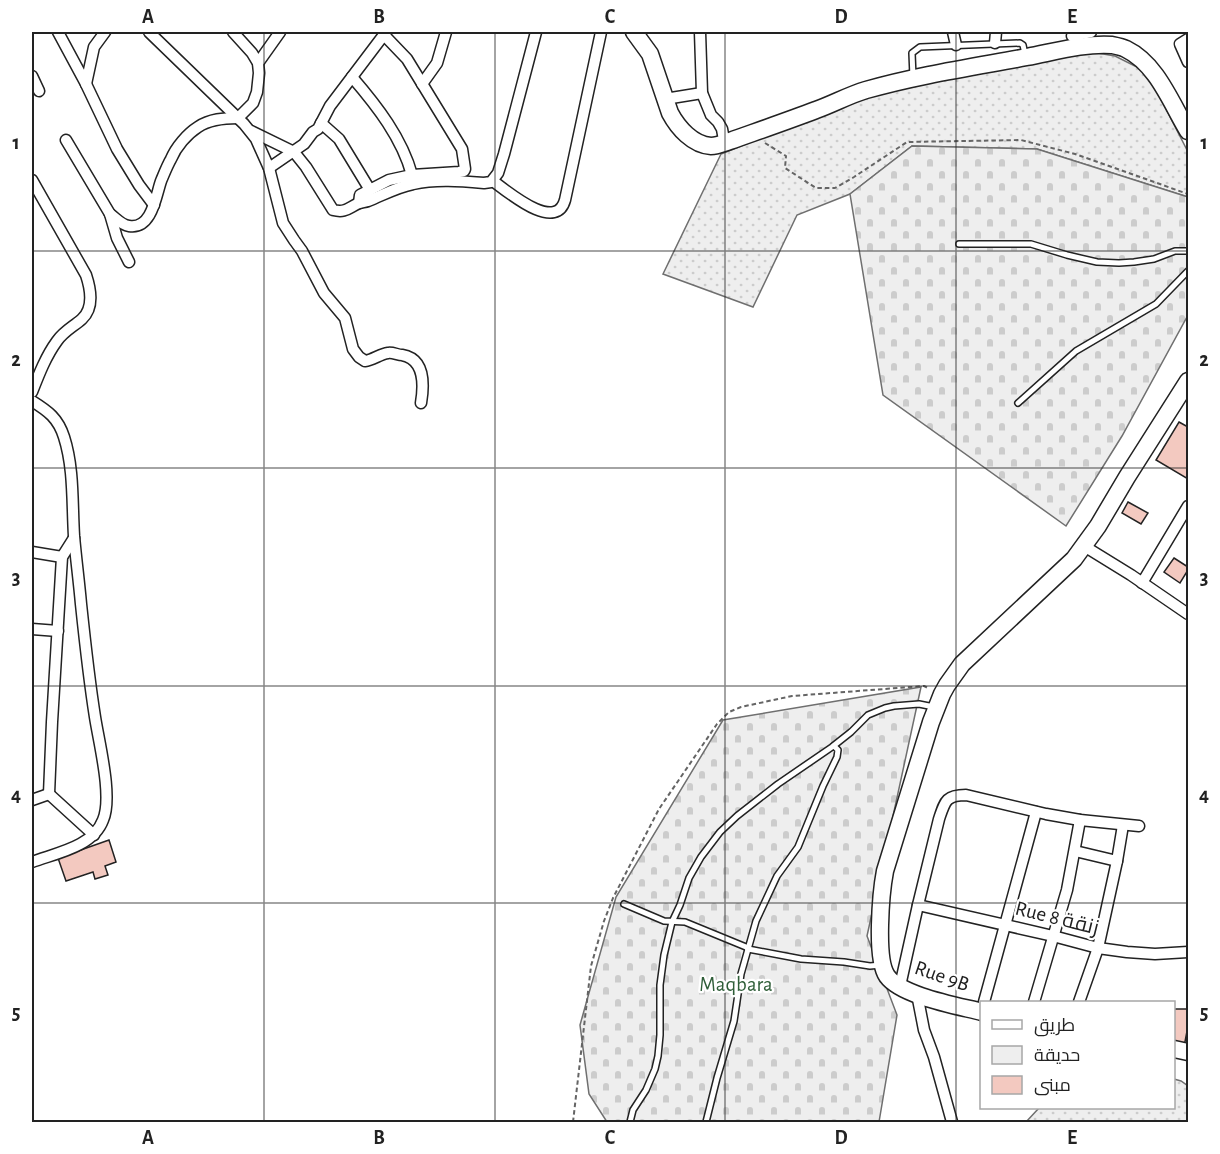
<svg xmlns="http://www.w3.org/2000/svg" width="1220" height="1154" font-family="'Alegreya Sans',Cairo,sans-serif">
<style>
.green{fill:url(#green-dots);stroke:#6f6f6f;stroke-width:1.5}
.cemetery{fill:url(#cemetery-stones);stroke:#6f6f6f;stroke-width:1.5}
.building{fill:#f3c9c0;stroke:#222;stroke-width:1.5}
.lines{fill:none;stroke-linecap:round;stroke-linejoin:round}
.lane-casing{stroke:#222;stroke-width:8}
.street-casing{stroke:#222;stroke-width:13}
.secondary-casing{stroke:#222;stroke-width:19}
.path{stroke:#646464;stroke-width:2;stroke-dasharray:4.5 3;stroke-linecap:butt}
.lane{stroke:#fff;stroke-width:5}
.street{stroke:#fff;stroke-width:10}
.secondary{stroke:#fff;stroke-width:16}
.grid{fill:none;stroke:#222;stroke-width:1.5;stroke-opacity:0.55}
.labels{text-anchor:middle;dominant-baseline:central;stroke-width:4.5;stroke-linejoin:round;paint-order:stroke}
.street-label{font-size:21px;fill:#222;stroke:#fff}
.park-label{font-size:21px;fill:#2f5e38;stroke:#fff}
.neatline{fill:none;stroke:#222;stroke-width:2}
.grid-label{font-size:20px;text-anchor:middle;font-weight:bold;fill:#222}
</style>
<defs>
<pattern id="green-dots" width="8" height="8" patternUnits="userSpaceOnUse" patternTransform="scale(1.5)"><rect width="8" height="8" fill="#eee"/><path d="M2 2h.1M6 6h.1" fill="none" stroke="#ccc" stroke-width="1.8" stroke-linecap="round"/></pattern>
<pattern id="cemetery-stones" width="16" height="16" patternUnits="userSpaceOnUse" patternTransform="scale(1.5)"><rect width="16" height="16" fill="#eee"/><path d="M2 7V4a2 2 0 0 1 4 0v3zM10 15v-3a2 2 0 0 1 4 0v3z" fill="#ccc"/></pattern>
</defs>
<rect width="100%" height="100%" fill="#fff"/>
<!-- green -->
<g class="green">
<path d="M1086,51L1115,56L1147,72L1188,152V197L1037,149L912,146L850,194L797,215L753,307L663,274L721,154L874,93Z"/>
<path d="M1174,1079L1181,1081L1188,1086V1122H1026L1039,1108H1174Z"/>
</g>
<!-- cemetery -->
<g class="cemetery">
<path d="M912,146L1037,149L1188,197V315L1122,436L1066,526L883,395L850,194Z"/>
<path d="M921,687L867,936L897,1015L879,1122H607L589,1094L580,1025L616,897L723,720Z"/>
</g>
<!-- building -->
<g class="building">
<path d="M1179,422L1188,427V479L1156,460Z"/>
<path d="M1128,502L1148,513L1141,524L1122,513Z"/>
<path d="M1174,558L1188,567V570L1180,583L1164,572Z"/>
<path d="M109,840L116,862L105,866L108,875L95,879L93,872L66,881L58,858Z"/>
<path d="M1174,1009H1188V1026L1184,1047L1174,1045Z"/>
</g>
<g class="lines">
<!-- lane casing -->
<g class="lane-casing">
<g id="lane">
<path d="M913,77L912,53L920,47L1020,43L1023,45L1025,54"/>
<path d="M959,244H1031L1067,255L1097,262L1119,263L1134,262L1154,259L1175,251H1188"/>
<path d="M1018,403L1076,351L1156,304L1188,271"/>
<path d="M624,904L664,921L685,922L746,947L748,949L801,959L844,962L870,966L881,965"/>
<path d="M630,1122L633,1110L646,1090L655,1069L658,1056L660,1035V985L664,955L672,922L680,905L689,878L701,857L720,832L737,816L778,784L832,747L851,732L868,715L885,708L894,706L919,704L934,707"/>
<path d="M706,1122L717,1078L734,1021L741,974L756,921L777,876L798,847L823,786L837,757L838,750L834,746"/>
</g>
</g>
<!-- street casing -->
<g class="street-casing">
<g id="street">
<path d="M58,32L86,84L117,149L139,185L154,205"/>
<path d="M149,32L244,124L256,139L269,168L283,223L294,240L302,251L324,293L345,318L353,349L359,357L365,361C373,360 380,354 388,353C392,352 398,355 402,355C425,359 424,385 421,403"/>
<path d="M700,32L702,93L711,115L718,122L722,129L724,140L719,145"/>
<path d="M953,32L956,45"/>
<path d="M1072,36L1091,32"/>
<path d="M1188,39L1180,44L1188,62"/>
<path d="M995,43L996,32"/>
<path d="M258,63L280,32"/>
<path d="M32,76L39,91"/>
<path d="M352,77C377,106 402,138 412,175"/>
<path d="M86,84L94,47L105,32"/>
<path d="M422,84L437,63L446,32"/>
<path d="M665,99L702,93"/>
<path d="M321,123L339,139L370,190"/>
<path d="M251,131L294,152L306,167L333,210C346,213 348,208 359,203C362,202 365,202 368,201C383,195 397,187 413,184C436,179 460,181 484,183L491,182L498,173L504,154L536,32"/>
<path d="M66,140L110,214C116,218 121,225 129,226C152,230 156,195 161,181C164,174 167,166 171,159C176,147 187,134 198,127C210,119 224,118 238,118L253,103L257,92L259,73L258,63L252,53L233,32"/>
<path d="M269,168L304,144L313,132L318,129L330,106L386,32"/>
<path d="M32,180L86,275C91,290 94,308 82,319C73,327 64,331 57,341C46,356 39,374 32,392"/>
<path d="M493,181C508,192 556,233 565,200L601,32"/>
<path d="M359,203L360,195L389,180L412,175L459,172L464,171L465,169L462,149L407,59L384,35"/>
<path d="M110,214L117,238L129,262"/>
<path d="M32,401C48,411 58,418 64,437C74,468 72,503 74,536C76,559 79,581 81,604C85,642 89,679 95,717C99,743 113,797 103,820C93,847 56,853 32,862"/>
<path d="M1084,546L1131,575L1188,614"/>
<path d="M32,552L62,557"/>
<path d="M1142,583L1188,506"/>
<path d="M32,629L58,631"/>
<path d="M49,794L52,722L62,557L74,538"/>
<path d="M49,794L94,835"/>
<path d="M32,800L49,794"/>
<path d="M1075,851L1117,861"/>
<path d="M918,905L1053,936L1098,948L1127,952L1155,954L1188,952"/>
<path d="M900,986L918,905L939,819C945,801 946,795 966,795L1046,814L1080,820L1139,826"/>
<path d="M917,994L924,1030L934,1057L952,1122"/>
<path d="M984,1002L1036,812"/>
<path d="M1034,1002L1067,890L1080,820"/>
<path d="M1079,1002L1098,948L1117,861L1123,825"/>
</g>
</g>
<!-- secondary casing -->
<g class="secondary-casing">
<g id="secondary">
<path d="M634,32L650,54L670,113C678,128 693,145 711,146C717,146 724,143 730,141C758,131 787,121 816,110C833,104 849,95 866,90C919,75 973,67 1027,57C1054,52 1084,43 1112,45C1117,46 1122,47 1126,49C1157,64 1171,103 1188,131"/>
<path d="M982,1012C959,1006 901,996 887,976C875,959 881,892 885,871L931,722L942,694L947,685L962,664L1074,559L1098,526L1127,477L1188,381"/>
<path d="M1174,1049L1188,1052"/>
</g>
</g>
<!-- path -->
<g class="path">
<path d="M765,143L786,156L785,168L816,188H835L854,177L907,142L1021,140L1075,154L1188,194"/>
<path d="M573,1122L591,966L604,921L613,898L659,809L717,724L729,712L741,707L792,696L924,686L928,688"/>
</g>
<!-- lane -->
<use href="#lane" class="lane"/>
<!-- street -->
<use href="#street" class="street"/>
<!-- secondary -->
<use href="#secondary" class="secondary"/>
</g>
<!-- grid -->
<path class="grid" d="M264,32V1122M495,32V1122M725,32V1122M956,32V1122M32,251H1188M32,468H1188M32,686H1188M32,903H1188"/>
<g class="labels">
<!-- street labels -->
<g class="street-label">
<text transform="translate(1057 918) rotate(14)">Rue 8 زنقة</text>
<text transform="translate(942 976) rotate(19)">Rue 9B</text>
</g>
<!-- park labels -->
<g class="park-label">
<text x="736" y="984">Maqbara</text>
</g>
</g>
<!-- border -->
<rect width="1220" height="1154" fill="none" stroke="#ffffff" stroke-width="66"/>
<!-- legend -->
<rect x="980" y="1001" width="195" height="108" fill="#ffffff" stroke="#a7a7a7" stroke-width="1.5"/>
<rect x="992" y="1020" width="30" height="9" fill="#ffffff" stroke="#a7a7a7" stroke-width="1.5"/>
<text x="1034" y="1031" font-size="18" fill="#222222">طريق</text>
<rect x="992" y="1046" width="30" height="18" fill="#eeeeee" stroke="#a7a7a7" stroke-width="1.5"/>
<text x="1034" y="1061" font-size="18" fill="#222222">حديقة</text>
<rect x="992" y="1076" width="30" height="18" fill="#f3c9c0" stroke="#a7a7a7" stroke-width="1.5"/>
<text x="1034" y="1091" font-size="18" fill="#222222">مبنى</text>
<rect x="33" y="33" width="1154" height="1088" class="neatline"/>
<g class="grid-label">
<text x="148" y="23">A</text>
<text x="379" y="23">B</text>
<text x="610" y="23">C</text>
<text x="841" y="23">D</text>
<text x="1072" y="23">E</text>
<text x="16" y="149">1</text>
<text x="1204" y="149">1</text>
<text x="16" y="366">2</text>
<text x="1204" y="366">2</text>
<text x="16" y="584">3</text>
<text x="1204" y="584">3</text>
<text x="16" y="801">4</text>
<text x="1204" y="801">4</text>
<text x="16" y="1019">5</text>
<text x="1204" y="1019">5</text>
<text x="148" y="1144">A</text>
<text x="379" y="1144">B</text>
<text x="610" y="1144">C</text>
<text x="841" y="1144">D</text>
<text x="1072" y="1144">E</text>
</g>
</svg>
